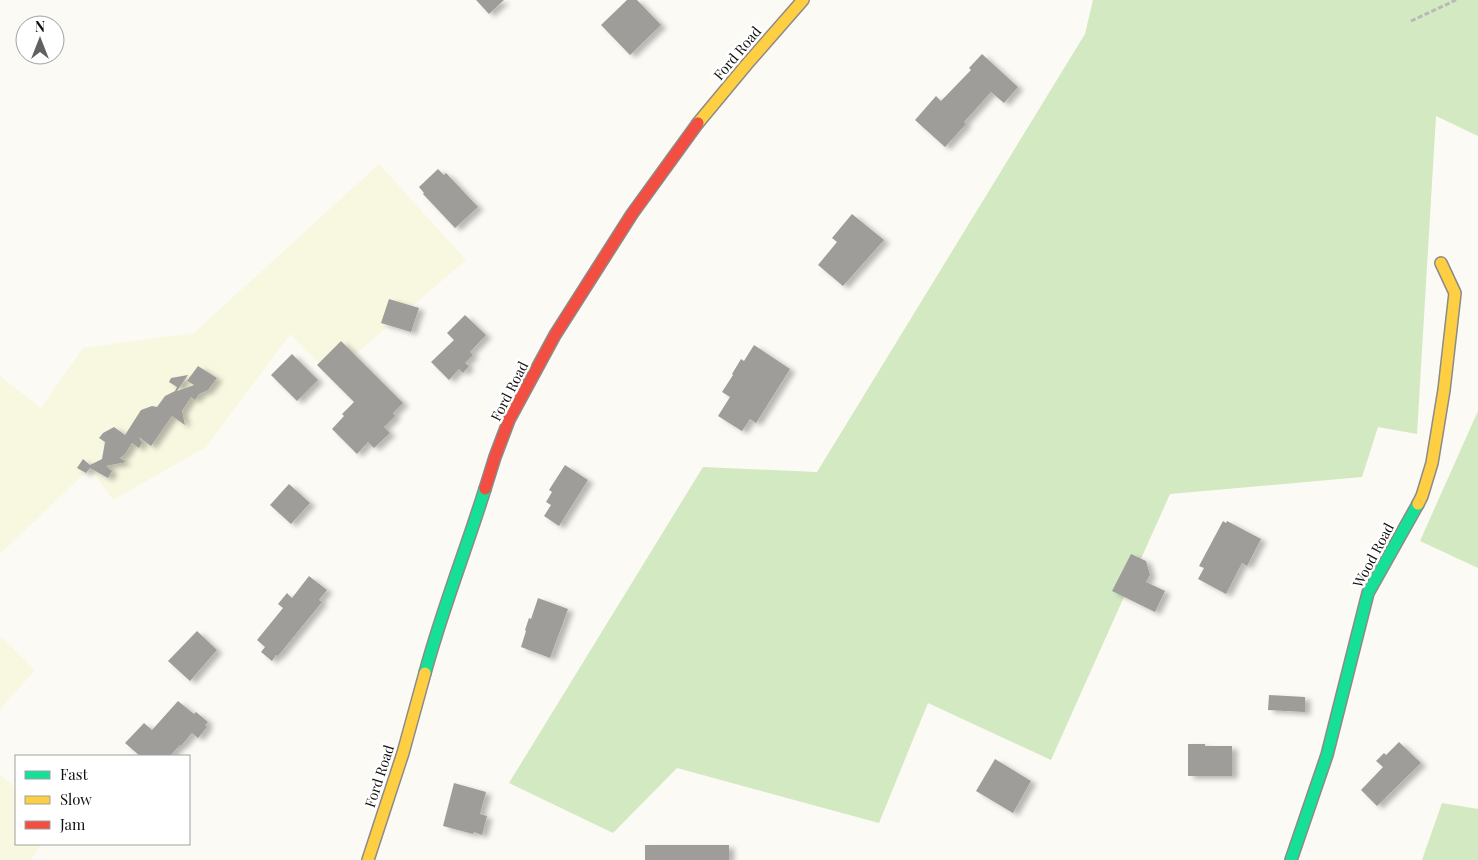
<svg xmlns="http://www.w3.org/2000/svg" width="1478" height="860" font-family="'Playfair Display',serif">
<style>
.farmland{fill:#f8f7e0}
.forest{fill:#d3e9c1}
.building{fill:#9f9d99;filter:url(#shadow)}
.lines{fill:none;stroke-linecap:round;stroke-linejoin:round}
.fast-casing{stroke:#8c8b89;stroke-width:14}
.slow-casing{stroke:#8c8b89;stroke-width:14}
.jam-casing{stroke:#8c8b89;stroke-width:14}
.path{stroke:#b9b9b8;stroke-width:3;stroke-dasharray:5 2.5;stroke-linecap:butt}
.fast{stroke:#16e098;stroke-width:11}
.slow{stroke:#ffcf43;stroke-width:11}
.jam{stroke:#f24e42;stroke-width:11}
.labels{text-anchor:middle;dominant-baseline:central;stroke-width:5;stroke-linejoin:round;paint-order:stroke}
.street-label{font-size:14px;fill:#0f0f0f;stroke:#fff}
</style>
<defs>
<filter id="shadow"><feDropShadow dx="5.5" dy="3" stdDeviation="2.5" flood-color="#0004"/></filter>
</defs>
<rect width="100%" height="100%" fill="#fcfaf4"/>
<!-- farmland -->
<g class="farmland">
<path d="M379,164L466,260L331,375L290,334L206,447L113,500L90,468L0,554V376L41,408L83,348L194,333Z"/>
<path d="M0,636L35,670L0,709Z"/>
<path d="M0,775L16,788V844H41L31,860H0Z"/>
</g>
<!-- forest -->
<g class="forest">
<path d="M1093,0H1478V136L1436,116L1417,434L1378,427L1362,477L1170,494L1051,760L928,703L879,823L677,768L613,833L509,783L703,467L817,472L1085,34Z"/>
<path d="M1478,411V568L1420,541Z"/>
<path d="M1442,803L1478,809V860H1422Z"/>
</g>
<!-- building -->
<g class="building">
<path d="M476,0H504L489,14Z"/>
<path d="M627,0H637L661,25L630,55L601,25Z"/>
<path d="M982,54L1018,87L1004,103L991,92L964,122L966,124L945,147L915,120L936,96L941,101L971,70L969,68Z"/>
<path d="M438,169L444,175L446,173L478,207L455,228L423,194L424,193L419,187Z"/>
<path d="M852,214L884,240L843,286L818,265L837,242L832,238Z"/>
<path d="M389,299L419,308L411,332L381,323Z"/>
<path d="M465,315L486,335L470,352L473,355L465,363L469,366L463,373L459,369L449,380L431,362L454,340L447,333Z"/>
<path d="M341,341L403,403L393,413L395,416L384,427L390,433L374,448L368,442L357,454L332,429L344,416L342,414L354,402L317,365Z"/>
<path d="M754,345L790,369L756,423L750,419L742,431L718,416L730,397L722,392L733,375L732,374L741,359L744,361Z"/>
<path d="M292,354L318,380L297,401L271,375Z"/>
<path d="M198,366L217,378L208,390L199,394L195,400L191,397L182,411L185,425L172,416L151,446L139,437L142,443L139,448L132,443L125,454L120,458L126,462L106,466L112,471L108,478L90,468L86,473L77,468L83,459L90,465L102,459L105,442L99,438L103,433L114,427L125,435L141,410L152,406L157,407L165,396L175,391L177,387L169,382L171,378L188,375L177,391L194,385L187,381Z"/>
<path d="M565,465L588,480L559,526L544,516L551,505L546,502L552,492L549,490Z"/>
<path d="M289,484L310,503L291,524L270,505Z"/>
<path d="M1223,521L1226,523L1227,521L1261,539L1247,566L1242,563L1226,594L1198,579L1204,568L1199,566Z"/>
<path d="M1131,554L1146,561L1150,575L1146,582L1165,591L1155,612L1112,591Z"/>
<path d="M309,576L327,590L319,600L322,602L278,656L276,655L272,661L261,652L265,647L257,640L283,608L278,604L287,593L292,598Z"/>
<path d="M538,598L568,609L550,658L521,647L526,631L525,630L529,618L531,619Z"/>
<path d="M197,631L217,650L190,681L168,661Z"/>
<path d="M1269,695L1305,697V712L1268,710Z"/>
<path d="M178,701L194,714L196,712L208,722L205,725L207,727L198,738L192,733L181,746L180,745L170,756H140L125,743L144,723L152,730Z"/>
<path d="M1399,742L1421,763L1377,806L1361,790L1383,767L1376,761L1384,753L1386,755Z"/>
<path d="M1188,744H1205V746H1232V776H1188Z"/>
<path d="M995,759L1031,781L1013,813L976,791Z"/>
<path d="M454,783L486,792L480,814L487,816L482,835L474,832L473,834L443,826Z"/>
<rect x="645" y="845" width="84" height="15"/>
</g>
<g class="lines">
<!-- fast casing -->
<g class="fast-casing">
<g id="fast">
<path d="M425,673C442,610 466,550 485,489"/>
<path d="M1291,860L1327,755L1368,593L1418,504"/>
</g>
</g>
<!-- slow casing -->
<g class="slow-casing">
<g id="slow">
<path d="M698,123L747,64L803,0"/>
<path d="M1418,504L1422,496L1432,463L1444,390L1455,293L1441,263"/>
<path d="M368,860L403,753L425,673"/>
</g>
</g>
<!-- jam casing -->
<g class="jam-casing">
<path id="jam" d="M485,489L495,457L509,420L555,335L632,214L698,123"/>
</g>
<!-- path -->
<path class="path" d="M1411,21L1456,0"/>
<!-- fast -->
<use href="#fast" class="fast"/>
<!-- slow -->
<use href="#slow" class="slow"/>
<!-- jam -->
<use href="#jam" class="jam"/>
</g>
<g class="labels">
<!-- street labels -->
<g class="street-label">
<text transform="translate(737 53) rotate(-50)">Ford Road</text>
<text transform="translate(509 391) rotate(-63)">Ford Road</text>
<text transform="translate(1373 555) rotate(-62)">Wood Road</text>
<text transform="translate(379 776) rotate(-72)">Ford Road</text>
</g>
</g>
<!-- legend -->
<rect x="15" y="755" width="175" height="90" fill="#ffffff" stroke="#9f9f9f"/>
<rect x="25" y="771" width="25" height="8" fill="#16e098" stroke="#9f9f9f"/>
<text x="60" y="780" font-size="15" fill="#0f0f0f">Fast</text>
<rect x="25" y="796" width="25" height="8" fill="#ffcf43" stroke="#9f9f9f"/>
<text x="60" y="805" font-size="15" fill="#0f0f0f">Slow</text>
<rect x="25" y="821" width="25" height="8" fill="#f24e42" stroke="#9f9f9f"/>
<text x="60" y="830" font-size="15" fill="#0f0f0f">Jam</text>
<!-- north arrow -->
<g transform="translate(40 40)"><circle r="24" fill="#ffffff" stroke="#9f9f9f"/>
<path d="M0-4L9 19L0 12L-9 19Z" fill="#62615f"/>
<text y="-8" font-size="14" font-weight="bold" text-anchor="middle" fill="#0f0f0f">N</text>
</g>
</svg>
